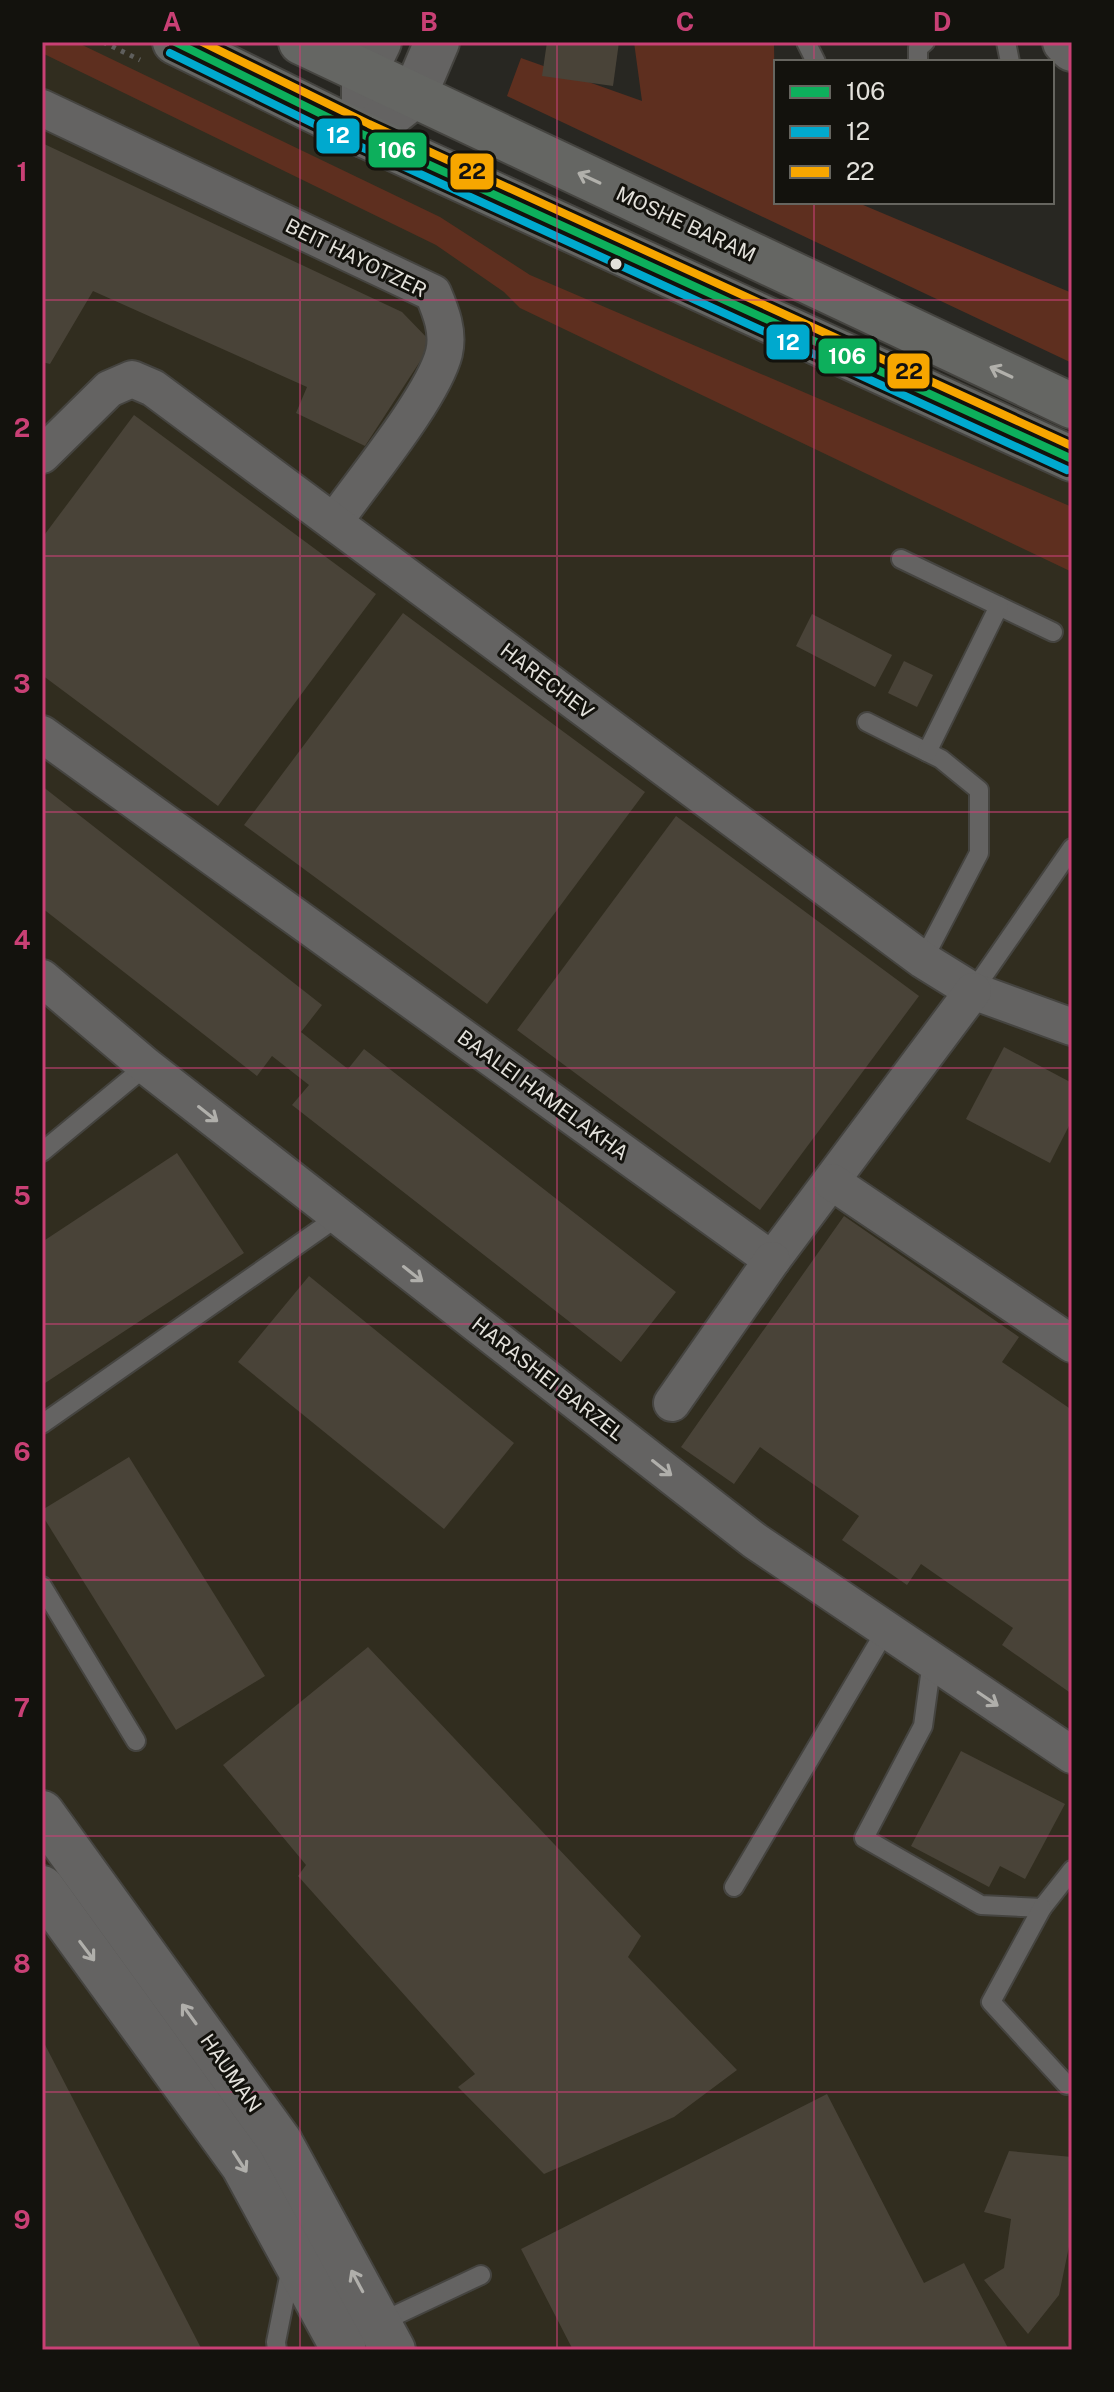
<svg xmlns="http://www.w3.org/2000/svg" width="1114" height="2392" font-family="'Public Sans',sans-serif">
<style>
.built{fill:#312d1f}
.green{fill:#5e2f1f}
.building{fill:#494338}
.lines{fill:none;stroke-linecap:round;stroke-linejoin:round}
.service-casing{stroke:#454440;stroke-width:22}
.minor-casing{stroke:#454440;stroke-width:40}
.tertiary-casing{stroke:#454440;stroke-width:48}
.secondary-casing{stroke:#454440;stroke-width:48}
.path{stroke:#5f5f5d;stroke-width:5;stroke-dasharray:4 6;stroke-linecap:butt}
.service{stroke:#646362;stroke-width:18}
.minor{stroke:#646362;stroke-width:36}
.tertiary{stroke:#646362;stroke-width:44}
.secondary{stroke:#656663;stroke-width:44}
.bus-1-casing{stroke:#13120d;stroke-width:14}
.bus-2-casing{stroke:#13120d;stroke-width:14}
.bus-3-casing{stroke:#13120d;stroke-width:14}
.bus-1{stroke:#0daf5c;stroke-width:8}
.bus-2{stroke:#00a9ce;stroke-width:8}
.bus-3{stroke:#f7a600;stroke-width:8}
.oneway{stroke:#b1b0ab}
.oneway2{stroke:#b0afab}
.grid{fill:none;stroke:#c94075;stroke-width:2;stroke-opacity:0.55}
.bus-dot{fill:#e3e1db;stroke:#13120d;stroke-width:3}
.labels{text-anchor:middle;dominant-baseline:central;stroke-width:6;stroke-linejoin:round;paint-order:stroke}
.street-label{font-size:20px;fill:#e3e1db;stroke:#13120d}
.line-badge{stroke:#13120d;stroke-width:3}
.badge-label{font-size:22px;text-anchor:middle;font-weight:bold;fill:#fff}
.pale-badge-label{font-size:22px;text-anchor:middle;font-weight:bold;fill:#111}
.neatline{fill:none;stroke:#c94075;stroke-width:3}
.grid-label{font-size:26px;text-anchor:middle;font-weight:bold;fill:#c94075}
</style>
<rect width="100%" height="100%" fill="#282722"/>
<!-- built -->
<path class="built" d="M42,42H156L1072,474V2350H42Z"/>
<!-- green -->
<g class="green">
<path d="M42,42H76L440,217L530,275L1072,507V572L520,308L504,292L436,245L42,53Z"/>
<path d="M634,42H774L776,202H856L1072,293V363L507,96L521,58L642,101Z"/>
</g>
<!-- building -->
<g class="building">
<path d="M547,42H619L613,86L542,76Z"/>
<path d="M42,143L402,312L432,343L365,446L296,413L307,387L93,291L50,364L42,362Z"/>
<path d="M134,415L376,594L218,806L42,675V538Z"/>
<path d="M403,613L645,792L487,1004L244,825Z"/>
<path d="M812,614L892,655L875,687L796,646Z"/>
<path d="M904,661L933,675L917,707L888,693Z"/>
<path d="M42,786L322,1005L301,1032L348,1069L364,1049L676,1292L621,1362L292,1105L309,1085L272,1056L257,1076L42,908Z"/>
<path d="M676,816L919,996L760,1210L517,1030Z"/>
<path d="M1004,1047L1072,1083V1120L1050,1163L966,1119Z"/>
<path d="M177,1153L244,1253L42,1385V1242Z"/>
<path d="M844,1216L1019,1337L1002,1362L1072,1410V1694L1002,1645L1013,1628L921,1564L907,1585L842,1540L859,1516L760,1447L734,1484L681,1447Z"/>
<path d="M309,1276L514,1443L444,1529L238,1362Z"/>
<path d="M129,1457L265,1676L176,1730L42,1515V1510Z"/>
<path d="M368,1647L641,1936L628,1957L737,2070L674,2117L544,2174L458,2087L475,2074L298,1876L306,1865L223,1765Z"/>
<path d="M961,1751L1065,1804L1025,1879L1000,1866L989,1887L911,1846Z"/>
<path d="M42,2039L89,2130L202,2350H42Z"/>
<path d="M827,2094L924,2283L964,2263L1009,2350H573L521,2249Z"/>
<path d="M1009,2151L1072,2157V2232L1059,2295L1028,2334L984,2280L1004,2268L1011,2219L984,2212Z"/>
</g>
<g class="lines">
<!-- service casing -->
<g class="service-casing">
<g id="service">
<path d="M806,42L816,62"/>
<path d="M1006,42L1010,62"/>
<path d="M918,62V48L925,42"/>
<path d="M901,559L1053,632"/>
<path d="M867,722L941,759L979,790V853L923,960"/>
<path d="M927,752L999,606"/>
<path d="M973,991L1072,848"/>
<path d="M42,1152L146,1066"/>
<path d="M42,1424L339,1216"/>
<path d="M42,1586L136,1741"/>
<path d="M932,1661L923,1726L864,1838L981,1905L1042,1908L1072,1870"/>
<path d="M734,1887L886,1630"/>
<path d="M1042,1908L991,2002L1067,2085"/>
<path d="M379,2323L481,2275"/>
<path d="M277,2350L276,2342L291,2267"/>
</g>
</g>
<!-- minor casing -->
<g class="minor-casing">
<g id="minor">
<path d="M42,108L433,293C441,312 449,332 444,353C433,397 362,482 334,522"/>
<path d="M42,455L109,389L132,379L153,388L923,960L973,991L1072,1027"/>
<path d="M42,734L772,1260L973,991"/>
<path d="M42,978L146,1066L755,1541L1072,1755"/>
<path d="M832,1182L1072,1344"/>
<path d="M672,1403L772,1260"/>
</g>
</g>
<!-- tertiary casing -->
<g class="tertiary-casing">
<g id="tertiary">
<path d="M1065,42L1072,49"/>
<path d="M364,109V73L379,42"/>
<path d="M364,135L414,96L437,42"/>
<path d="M42,1813L280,2142L393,2350"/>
<path d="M42,1888L243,2165L344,2350"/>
</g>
</g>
<!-- secondary casing -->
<g class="secondary-casing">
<g id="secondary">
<path d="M175,42L364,135L1072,459"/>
<path d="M301,42L1072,406"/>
</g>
</g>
<!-- path -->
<path class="path" d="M103,42L140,60"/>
<!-- service -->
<use href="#service" class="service"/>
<!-- minor -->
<use href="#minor" class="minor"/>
<!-- tertiary -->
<use href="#tertiary" class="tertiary"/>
<!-- secondary -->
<use href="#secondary" class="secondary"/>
<!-- bus-1 casing -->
<g class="bus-1-casing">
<path id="bus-1" d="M175,42L364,135L1072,459"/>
</g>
<!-- bus-2 casing -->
<g class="bus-2-casing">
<path id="bus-2" d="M170,53L359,146L1067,470"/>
</g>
<!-- bus-3 casing -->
<g class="bus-3-casing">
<path id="bus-3" d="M202,42L369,124L1072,446"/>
</g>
<!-- bus-1 -->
<use href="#bus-1" class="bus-1"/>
<!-- bus-2 -->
<use href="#bus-2" class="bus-2"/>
<!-- bus-3 -->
<use href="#bus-3" class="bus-3"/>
</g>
<!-- one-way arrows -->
<defs><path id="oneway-shaft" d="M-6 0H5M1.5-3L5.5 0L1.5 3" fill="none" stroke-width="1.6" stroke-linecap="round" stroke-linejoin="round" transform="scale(2)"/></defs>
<g class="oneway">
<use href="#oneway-shaft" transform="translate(589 178) rotate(-155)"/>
<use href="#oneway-shaft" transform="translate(1001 372) rotate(-155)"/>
</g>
<g class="oneway2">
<use href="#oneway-shaft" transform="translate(208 1114) rotate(38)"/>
<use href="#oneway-shaft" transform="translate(413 1274) rotate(38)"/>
<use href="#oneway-shaft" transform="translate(662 1468) rotate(38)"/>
<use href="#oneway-shaft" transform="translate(988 1699) rotate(34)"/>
<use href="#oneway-shaft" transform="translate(87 1951) rotate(53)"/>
<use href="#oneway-shaft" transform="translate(189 2014) rotate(-126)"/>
<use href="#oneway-shaft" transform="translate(240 2162) rotate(57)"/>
<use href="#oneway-shaft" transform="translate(357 2281) rotate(-118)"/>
</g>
<!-- grid -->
<path class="grid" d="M300,42V2350M557,42V2350M814,42V62M814,202V2350M42,300H1072M42,556H1072M42,812H1072M42,1068H1072M42,1324H1072M42,1580H1072M42,1836H1072M42,2092H1072"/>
<!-- markers -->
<circle class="bus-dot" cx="616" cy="264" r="7"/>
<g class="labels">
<!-- street labels -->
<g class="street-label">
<text transform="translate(686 224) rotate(25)">MOSHE BARAM</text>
<text transform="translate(356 258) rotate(26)">BEIT HAYOTZER</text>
<text transform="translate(547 681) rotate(37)">HARECHEV</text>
<text transform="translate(543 1095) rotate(36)">BAALEI HAMELAKHA</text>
<text transform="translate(548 1379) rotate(38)">HARASHEI BARZEL</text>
<text transform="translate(231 2073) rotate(55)">HAUMAN</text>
</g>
</g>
<g class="line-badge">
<rect x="315" y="117" width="46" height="38" rx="8" fill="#00a9ce"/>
<rect x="367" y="131" width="61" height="38" rx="8" fill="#0daf5c"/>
<rect x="449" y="152" width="46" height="39" rx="8" fill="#f7a600"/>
<rect x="765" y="323" width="46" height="38" rx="8" fill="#00a9ce"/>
<rect x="817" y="337" width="61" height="38" rx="8" fill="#0daf5c"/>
<rect x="886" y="352" width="45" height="38" rx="8" fill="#f7a600"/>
</g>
<g class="badge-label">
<text x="338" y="143">12</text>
<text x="397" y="158">106</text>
<text x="788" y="350">12</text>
<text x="847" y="364">106</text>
</g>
<g class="pale-badge-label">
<text x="472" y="179">22</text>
<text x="909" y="379">22</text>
</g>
<!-- border -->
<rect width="1114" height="2392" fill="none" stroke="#13120d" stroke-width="88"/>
<!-- legend -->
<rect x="774" y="60" width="280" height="144" fill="#13120d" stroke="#66655f" stroke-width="2"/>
<rect x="790" y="86" width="40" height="12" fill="#0daf5c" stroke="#66655f" stroke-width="2"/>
<text x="846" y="100" font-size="24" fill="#e3e1db">106</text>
<rect x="790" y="126" width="40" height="12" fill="#00a9ce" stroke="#66655f" stroke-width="2"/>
<text x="846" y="140" font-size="24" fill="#e3e1db">12</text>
<rect x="790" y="166" width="40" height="12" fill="#f7a600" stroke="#66655f" stroke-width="2"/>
<text x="846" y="180" font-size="24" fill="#e3e1db">22</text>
<rect x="44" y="44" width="1026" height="2304" class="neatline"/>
<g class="grid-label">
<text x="172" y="31">A</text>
<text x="429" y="31">B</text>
<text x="685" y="31">C</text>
<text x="942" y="31">D</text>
<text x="22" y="181">1</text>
<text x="22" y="437">2</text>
<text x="22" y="693">3</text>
<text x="22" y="949">4</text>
<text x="22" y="1205">5</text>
<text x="22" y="1461">6</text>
<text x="22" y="1717">7</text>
<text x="22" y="1973">8</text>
<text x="22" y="2229">9</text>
</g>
</svg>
